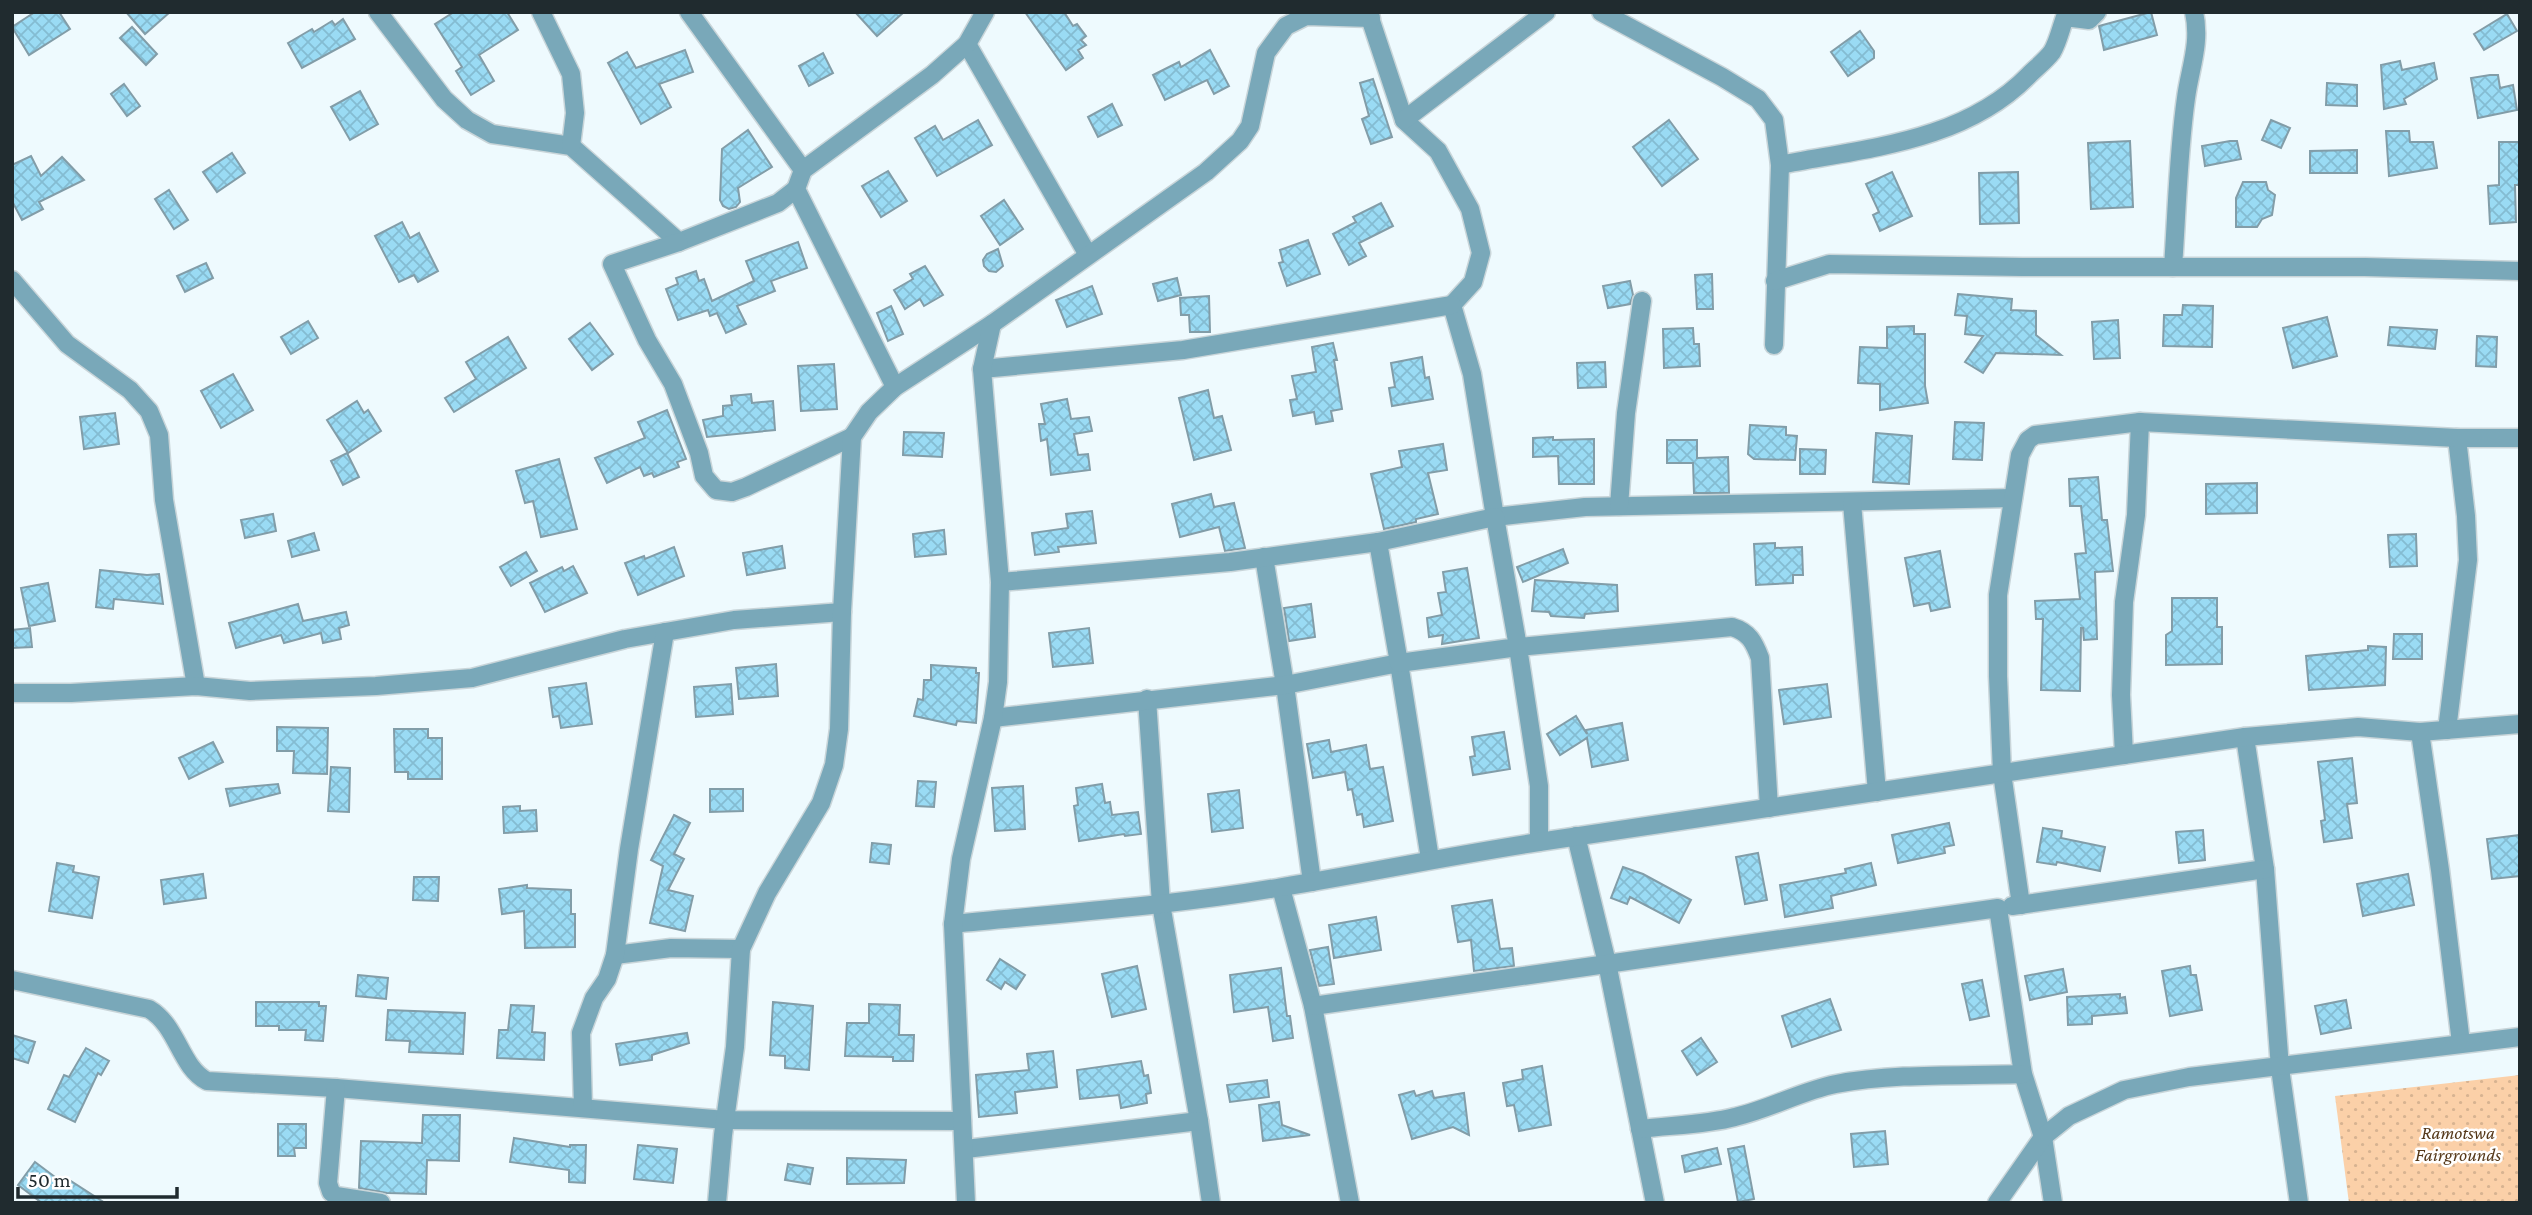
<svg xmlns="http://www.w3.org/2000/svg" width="2532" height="1215" font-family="'Crimson Pro',serif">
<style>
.grass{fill:url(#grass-dots)}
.building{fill:url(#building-cross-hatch);stroke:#829da8;stroke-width:2}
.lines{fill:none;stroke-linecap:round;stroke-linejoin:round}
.minor-casing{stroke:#c9d5d9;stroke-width:21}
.minor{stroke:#79a8b9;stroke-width:18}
.labels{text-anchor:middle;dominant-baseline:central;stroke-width:5;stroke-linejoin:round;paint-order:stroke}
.park-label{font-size:19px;font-style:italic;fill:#553819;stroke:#fff}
</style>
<defs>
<pattern id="grass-dots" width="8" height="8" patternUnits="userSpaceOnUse" patternTransform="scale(1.75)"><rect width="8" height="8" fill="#fbd0a8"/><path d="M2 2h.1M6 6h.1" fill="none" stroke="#d7b391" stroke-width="1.8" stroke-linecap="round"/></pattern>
<pattern id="building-cross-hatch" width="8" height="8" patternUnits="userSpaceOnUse" patternTransform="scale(1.75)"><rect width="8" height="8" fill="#9adbf4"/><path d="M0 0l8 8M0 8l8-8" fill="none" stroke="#84bcd2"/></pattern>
</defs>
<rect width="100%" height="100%" fill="#eefafe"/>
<!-- grass -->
<path class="grass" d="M2520,1075V1203H2349L2335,1096Z"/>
<!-- building -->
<g class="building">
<path d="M35,12H59L70,29L29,55L12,27Z"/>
<path d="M126,12H170L145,34Z"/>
<path d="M454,12H507L518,30L479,55L494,81L471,95L456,71L462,67L435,24Z"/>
<path d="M855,12H904L877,36Z"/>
<path d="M1025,12H1064L1073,26L1077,24L1086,36L1081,40L1086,45L1078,50L1083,58L1066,70Z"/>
<path d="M2151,12L2157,35L2104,50L2099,26Z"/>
<path d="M2507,14L2517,31L2484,50L2474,34Z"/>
<path d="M343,19L355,39L302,68L288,43L312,29L314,32L332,21L335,25Z"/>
<path d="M132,27L157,54L146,65L120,38Z"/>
<path d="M1860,31L1874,51V58L1848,76L1831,52Z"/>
<path d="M685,50L693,72L659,84L671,107L641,124L608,63L627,52L636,68Z"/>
<path d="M1210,50L1229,86L1214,94L1207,80L1165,100L1153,75L1179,62L1181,67Z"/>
<path d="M823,53L833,73L809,86L799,66Z"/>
<path d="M2400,61L2402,70L2434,63L2437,79L2404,99L2406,104L2384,109L2381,65Z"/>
<path d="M2490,75H2498L2500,88L2513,85L2517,110L2478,118L2471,78Z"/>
<path d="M1373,79L1392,137L1371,144L1362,119L1369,116L1360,83Z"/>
<path d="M2327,83L2357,85V106L2326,105Z"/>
<path d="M124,84L140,106L127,116L111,94Z"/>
<path d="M360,91L378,124L350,140L331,107Z"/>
<path d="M1112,104L1122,125L1098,137L1088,117Z"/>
<path d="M978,120L992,145L937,176L915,138L935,126L943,140Z"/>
<path d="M1669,120L1698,159L1662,186L1633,147Z"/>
<path d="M2271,120L2290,128L2281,148L2262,140Z"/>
<path d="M748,130L772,167L738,188L740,202L736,207L729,209L723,206L720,200L722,149Z"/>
<path d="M2386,131H2409L2410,142H2433L2437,168L2389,176Z"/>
<path d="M2130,141L2133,207L2091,209L2088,143Z"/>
<path d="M2230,141H2237L2241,159L2205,166L2202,146Z"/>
<path d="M2499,142H2520V185H2515L2516,222L2490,224L2488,186L2499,185Z"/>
<path d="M2357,150V173H2310V151Z"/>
<path d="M232,153L245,173L217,192L203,172Z"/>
<path d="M31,156L41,176L62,157L84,180L39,202L43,209L22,220L12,201V165Z"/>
<path d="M888,171L907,201L881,217L862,186Z"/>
<path d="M1892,172L1912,216L1880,231L1873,215L1879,212L1866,184Z"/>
<path d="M2018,172L2019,223L1980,224L1979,173Z"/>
<path d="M2243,182H2266L2268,190L2275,195L2272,215L2262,219L2257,227H2236V198Z"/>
<path d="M169,190L188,220L174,229L155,199Z"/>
<path d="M1004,200L1023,229L1000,245L981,216Z"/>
<path d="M1381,203L1393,226L1359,243L1366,256L1349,265L1333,234L1356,222L1353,217Z"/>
<path d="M402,222L410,238L419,233L438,271L418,282L414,275L399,282L375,236Z"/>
<path d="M1308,240L1320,274L1287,286L1279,263L1283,262L1280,250Z"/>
<path d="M798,242L807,268L771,281L775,291L737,306L746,324L726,333L717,313L710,316L708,310L678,320L666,289L678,284L676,278L696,271L699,281L704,279L712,301L754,281L746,261Z"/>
<path d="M998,249L1003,266L996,272L989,271L984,266L983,260L987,254Z"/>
<path d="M206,263L213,278L185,292L177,276Z"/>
<path d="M925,266L943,295L924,306L920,299L905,309L894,290L913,279L910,274Z"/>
<path d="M1712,274L1713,309H1697L1695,275Z"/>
<path d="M1177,278L1181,295L1158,301L1153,284Z"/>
<path d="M1630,281L1633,295L1630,304L1608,308L1603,286Z"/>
<path d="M1092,286L1102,314L1067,327L1056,300Z"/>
<path d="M1958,294L2012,299L2011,310L2036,311V335L2061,355L1996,353L1983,373L1965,362L1983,336L1965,334L1967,316L1955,315Z"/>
<path d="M1209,296L1210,332H1190L1189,315H1181L1180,298Z"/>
<path d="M2183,305L2213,306L2212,347L2163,346L2164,315H2182Z"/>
<path d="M891,306L903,334L888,341L877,313Z"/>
<path d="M2327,317L2337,356L2293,368L2283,328Z"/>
<path d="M2118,320L2120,358L2094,359L2092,322Z"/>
<path d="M308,321L318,338L291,354L281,337Z"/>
<path d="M590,323L613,354L592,370L569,339Z"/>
<path d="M1914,326V334H1925V386L1928,403L1880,410V384L1858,383L1860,347L1887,348V327Z"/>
<path d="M2390,327L2437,330L2435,349L2388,345Z"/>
<path d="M1693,328L1694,344H1699L1700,366L1664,368L1663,329Z"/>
<path d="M2477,336L2497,337L2496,367L2476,366Z"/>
<path d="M508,337L526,368L454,412L445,398L476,379L466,362Z"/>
<path d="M1333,343L1337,360H1334L1342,409L1331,411L1333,421L1316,424L1314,412L1293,416L1290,400L1297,399L1292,376L1316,372L1312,347Z"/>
<path d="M1422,357L1425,378L1429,377L1433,399L1392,406L1389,388L1395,387L1391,363Z"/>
<path d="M1605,362L1606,387L1578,388L1577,363Z"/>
<path d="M834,364L837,409L801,411L798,366Z"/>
<path d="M233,374L253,410L221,428L201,391Z"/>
<path d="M1208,390L1214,418L1222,416L1231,450L1194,460L1179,398Z"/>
<path d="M751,394L752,403L773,401L775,430L707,437L703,420L723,416V406L732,405L731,396Z"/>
<path d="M1067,399L1071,419L1089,417L1092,431L1074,434L1078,455L1088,454L1090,470L1051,475L1047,439L1041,441L1039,424H1045L1041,404Z"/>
<path d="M357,401L364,413L368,410L381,431L348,453L327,420Z"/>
<path d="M667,410L686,459L677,462L679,467L654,477L652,473L644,476L640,467L607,483L595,458L645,438L638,422Z"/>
<path d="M115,413L119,444L84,449L80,417Z"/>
<path d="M1955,422L1984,423L1982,460L1953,459Z"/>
<path d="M1750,425L1786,427V435L1797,436L1795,460L1754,459L1748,454Z"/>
<path d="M904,432L944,433L942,457L903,455Z"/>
<path d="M1876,433L1912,436L1909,484L1873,482Z"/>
<path d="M1553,437V440L1594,439V484H1559L1558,456L1533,457V438Z"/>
<path d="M1667,440H1697V458L1728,457L1729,493H1694L1693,463H1667Z"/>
<path d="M1443,444L1447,470L1428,473L1438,514L1416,519V522L1384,529L1371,474L1402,467L1399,451Z"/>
<path d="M1800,449L1826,450L1825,474H1800Z"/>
<path d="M347,453L359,477L343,485L331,461Z"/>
<path d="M559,459L577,529L541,537L533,501L525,503L516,471Z"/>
<path d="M2098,477L2102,520H2107L2113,571L2095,572L2097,639L2084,640L2083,628H2081L2080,691L2041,690L2043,619H2036L2035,601L2080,599L2075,554L2086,553L2081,506H2070L2069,479Z"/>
<path d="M2257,483V513L2206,514V484Z"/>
<path d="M1211,494L1214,507L1234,503L1245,548L1225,551L1219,527L1180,537L1172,504Z"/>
<path d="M1092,511L1096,543L1058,547L1059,552L1035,555L1032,533L1068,528L1066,514Z"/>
<path d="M273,514L276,531L245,538L241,520Z"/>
<path d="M944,530L946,554L915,557L913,534Z"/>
<path d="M314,533L319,550L292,557L288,541Z"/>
<path d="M2416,534L2417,566L2390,567L2388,535Z"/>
<path d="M1775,543V548L1802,547L1803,575H1793V583L1756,585L1754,544Z"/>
<path d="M782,546L785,568L747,575L743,553Z"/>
<path d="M674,547L684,576L638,595L625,563L644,556L645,559Z"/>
<path d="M1563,549L1568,563L1523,582L1517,567Z"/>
<path d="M1940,551L1950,607L1931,611L1929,603L1914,606L1905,558Z"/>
<path d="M526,552L537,571L511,586L500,567Z"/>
<path d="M573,566L587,593L545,612L530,583L562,567L564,571Z"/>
<path d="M1467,568L1479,638L1442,644L1443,635L1429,637L1427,618L1442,615L1438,593L1446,592L1443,572Z"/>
<path d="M100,570L147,575L159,574L163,604L114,599L113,609L96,607Z"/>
<path d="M1535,580L1617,585L1618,611L1585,614L1584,618L1551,616L1549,612L1532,611Z"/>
<path d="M48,583L55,621L29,626L21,588Z"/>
<path d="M2172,598H2217V627H2222V664L2166,665V635L2172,631Z"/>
<path d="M298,604L303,621L346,612L349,625L339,628L341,639L323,643L321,633L284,643L281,635L236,648L229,623Z"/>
<path d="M1311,604L1315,637L1289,641L1284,608Z"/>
<path d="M30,628L32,647L12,648V630Z"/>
<path d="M1089,628L1093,663L1053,667L1049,633Z"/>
<path d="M2394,634H2422V659H2393Z"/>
<path d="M2368,646L2386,647L2385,685L2309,690L2306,656L2368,650Z"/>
<path d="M776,664L778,696L739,699L736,668Z"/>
<path d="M931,665L976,668V673H979L976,723L957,721L956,725L914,716L918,699L923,700L924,680H931Z"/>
<path d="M586,683L592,724L561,728L559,716L553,717L549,688Z"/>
<path d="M731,684L733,714L696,717L694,687Z"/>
<path d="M1827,684L1831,717L1784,724L1779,690Z"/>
<path d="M1576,716L1587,734L1586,730L1622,723L1628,760L1592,767L1587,738L1560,755L1547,734Z"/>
<path d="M277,727L328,728L327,774L293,773L294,751H277Z"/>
<path d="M394,729H428V738H442V779H408V772H395Z"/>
<path d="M1504,732L1510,769L1473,775L1470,757L1475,756L1472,737Z"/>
<path d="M1329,740L1331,752L1366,745L1370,769L1383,767L1393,821L1364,827L1362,814L1357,815L1352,789L1348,790L1345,772L1313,778L1307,744Z"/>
<path d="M213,742L223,762L189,779L179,758Z"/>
<path d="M2352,758L2357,803L2347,804L2352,838L2324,842L2321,821L2325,820L2318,762Z"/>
<path d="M331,767L350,768L349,812L328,811Z"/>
<path d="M918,781L936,782L934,807L916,806Z"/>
<path d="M278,784L280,793L230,806L226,789Z"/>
<path d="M1102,784L1105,803L1110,802L1112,815L1138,812L1141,834L1125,836L1124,834L1079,841L1074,806L1078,805L1076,788Z"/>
<path d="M1023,786L1025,829L995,831L992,788Z"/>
<path d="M710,789H743V811L710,812Z"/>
<path d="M1239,790L1243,828L1212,832L1208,794Z"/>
<path d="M520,806V811L536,810L537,831L504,833L503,807Z"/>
<path d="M674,815L690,823L674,854L684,859L668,890L693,896L685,931L650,923L663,866L651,860Z"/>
<path d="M1949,823L1954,845L1944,847L1945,853L1898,863L1892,835Z"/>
<path d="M2043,828L2062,831L2061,838L2105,847L2100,871L2057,862L2056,865L2037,862Z"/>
<path d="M2203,830L2205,860L2179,863L2176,832Z"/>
<path d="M2520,835V876L2492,879L2487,839Z"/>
<path d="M872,843L891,845L889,864L870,862Z"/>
<path d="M1758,853L1767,900L1745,904L1736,857Z"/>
<path d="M57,863L74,866L73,872L99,877L92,918L49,911Z"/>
<path d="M1871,863L1876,885L1831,896L1833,908L1785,917L1780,885L1846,873L1845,869Z"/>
<path d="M1623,867L1643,874L1691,900L1679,923L1630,897L1627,904L1611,898Z"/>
<path d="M203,874L206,898L164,904L161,880Z"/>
<path d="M2408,874L2414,905L2363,916L2357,884Z"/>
<path d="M414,877H439L438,901L413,900Z"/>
<path d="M527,885V888L571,890V914H575V947L525,948L524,911L502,914L499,889Z"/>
<path d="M1492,900L1500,949L1512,948L1514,966L1474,971L1471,940L1458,942L1452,906Z"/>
<path d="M1376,917L1381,950L1334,958L1329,925Z"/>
<path d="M1328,947L1334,984L1319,986L1310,950Z"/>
<path d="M1000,959L1025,975L1016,989L1005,982L1001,989L987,980Z"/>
<path d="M1137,966L1146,1009L1112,1017L1102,974Z"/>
<path d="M2190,966L2191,975H2196L2202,1010L2170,1016L2162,971Z"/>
<path d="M1281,968L1287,1016H1290L1293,1038L1273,1041L1268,1007L1234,1012L1230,975Z"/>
<path d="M2063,969L2067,992L2030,1000L2025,976Z"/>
<path d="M358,975L388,978L386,999L356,996Z"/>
<path d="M1982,980L1989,1016L1970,1020L1962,984Z"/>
<path d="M2120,994V998L2125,997L2127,1013L2092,1016V1024L2068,1025L2067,997Z"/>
<path d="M1830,999L1841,1030L1792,1047L1782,1016Z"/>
<path d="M2346,1000L2351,1028L2321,1034L2315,1006Z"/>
<path d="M256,1002H319V1006H326L323,1041L305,1040L306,1030H279V1026H256Z"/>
<path d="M773,1002L813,1006L809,1070L785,1068V1056L770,1055Z"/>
<path d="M869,1004L900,1005L899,1035H914L913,1061H893V1057L845,1056L847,1023H869Z"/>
<path d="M511,1005L534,1006L532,1032L545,1033L544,1060L497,1058L499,1030H508Z"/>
<path d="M388,1010L465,1013L463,1054L409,1052L410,1041L386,1040Z"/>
<path d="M687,1033L689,1043L652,1055V1060L620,1065L616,1044Z"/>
<path d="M12,1035L35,1042L28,1063L12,1058Z"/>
<path d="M1701,1038L1717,1062L1697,1075L1682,1051Z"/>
<path d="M86,1048L109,1061L101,1075L98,1073L75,1122L48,1109L64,1075L69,1077Z"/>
<path d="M1053,1051L1057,1087L1015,1092L1017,1113L979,1117L976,1075L1029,1070L1027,1054Z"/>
<path d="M1141,1061L1144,1076L1148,1075L1151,1093L1146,1094L1147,1103L1121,1108L1119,1095L1080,1099L1077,1070Z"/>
<path d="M1542,1066L1551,1125L1519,1131L1514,1105L1507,1106L1503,1083L1523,1079L1522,1070Z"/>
<path d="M1267,1080L1269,1097L1230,1102L1227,1085Z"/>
<path d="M1414,1091L1416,1096L1432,1091L1434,1098L1464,1093L1469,1135L1453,1127L1412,1139L1399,1095Z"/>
<path d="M1279,1102L1282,1125L1310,1135L1263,1141L1259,1105Z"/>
<path d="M423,1115H460L459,1161L427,1160L426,1194L387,1193L359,1188L361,1141L422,1143Z"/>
<path d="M278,1124H306V1148H294L295,1156H278Z"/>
<path d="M1885,1131L1888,1164L1854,1167L1851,1134Z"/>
<path d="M514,1138L570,1147V1145H586L585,1183L569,1182V1170L510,1162Z"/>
<path d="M638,1145L677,1149L673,1183L634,1179Z"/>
<path d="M1744,1146L1754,1199L1738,1202L1728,1149Z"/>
<path d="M1717,1148L1721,1164L1685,1172L1682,1156Z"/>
<path d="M847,1158L906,1160L904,1183L847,1184Z"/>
<path d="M35,1162L63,1183L66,1178L105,1203H42L18,1185Z"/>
<path d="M788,1164L813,1168L810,1184L785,1180Z"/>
</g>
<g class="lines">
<!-- minor casing -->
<g class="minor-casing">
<g id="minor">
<path d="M378,12L444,99L467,120L492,134L571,146L679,242L778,203L796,189"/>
<path d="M541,12L571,74L575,113L571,146"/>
<path d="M689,12L803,170"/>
<path d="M1368,12L1404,120L1438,151L1470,209L1481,253L1473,282L1452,305L1472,374L1495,517L1585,507L2013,498"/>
<path d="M1601,12L1722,77L1758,99L1774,120L1780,165L1774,345"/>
<path d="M967,44L1088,255"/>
<path d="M1404,120L1546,12"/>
<path d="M1780,165C1866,148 1964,142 2029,75C2036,68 2046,60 2052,52C2058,42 2061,28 2065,17L2089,20L2097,12"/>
<path d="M679,242L612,264L647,340L673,384L699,453L704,476L716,490L732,492L746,487L852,437"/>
<path d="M2173,267C2177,211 2178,154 2186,98C2190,68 2201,43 2194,12"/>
<path d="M12,280L67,344L130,390L149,411L159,435L164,500L196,686"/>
<path d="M1775,281L1829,264L2022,267H2365L2520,271"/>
<path d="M982,369L1183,350L1452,305"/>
<path d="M895,387L796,189L803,170L932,75L967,44L985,12"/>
<path d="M1852,503L1877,792"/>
<path d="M1619,506L1626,413L1642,301"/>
<path d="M1264,557L1285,685L1312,882"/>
<path d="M1000,582L1230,562L1378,542"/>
<path d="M12,693H71L196,686L250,691L376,686L472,678L625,639L734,620L842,612"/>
<path d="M1147,699L1161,904L1199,1121L1211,1203"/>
<path d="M993,718L1285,685L1399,663L1430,859"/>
<path d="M2447,730L2468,560L2466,516L2457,438"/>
<path d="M2420,732L2440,870L2461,1043"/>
<path d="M2245,737L2265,869L2280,1068L2299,1203"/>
<path d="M2124,755L2121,695L2124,602L2136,515L2140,422"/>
<path d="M1576,836L1607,963L1655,1203"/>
<path d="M1539,842V786L1518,647L1495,517L1378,542L1399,663L1518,647L1732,627C1749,632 1754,642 1760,658L1769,808"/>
<path d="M1281,888L1313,1006L1350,1203"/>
<path d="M2021,905L2002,773L1998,676V595L2020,455L2028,440L2035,435L2140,422L2457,438H2520"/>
<path d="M2012,906L2265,869"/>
<path d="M953,924C1062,913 1173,906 1282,887C1367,873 1453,855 1539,842L2245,737L2358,727L2420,732L2520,724"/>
<path d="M615,955L671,948L741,949"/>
<path d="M12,980L149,1009C178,1026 180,1067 207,1081L336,1088L726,1120L962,1121"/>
<path d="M1313,1006L1998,908L2023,1074L2043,1137L2053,1203"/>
<path d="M336,1088L328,1183L331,1192L336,1196L381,1203"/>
<path d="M583,1108L581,1033L594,998L607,979L615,955L629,849L665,632"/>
<path d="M1640,1129C1671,1125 1705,1125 1735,1117C1770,1109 1801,1091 1836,1084C1894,1073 1964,1076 2023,1074"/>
<path d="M966,1149L1199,1121"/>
<path d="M717,1203L723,1135L735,1047L741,949L767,893L821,803L834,765L839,729L842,612L852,437L869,412L895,387L992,324L1206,172L1240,141L1250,126L1266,53L1286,26L1306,16L1371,18"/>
<path d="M966,1203L953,924L961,859L993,718L998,682L1000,582L982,369L992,324"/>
<path d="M1997,1203L2043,1137L2069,1116L2124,1090L2189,1077L2520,1037"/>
</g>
</g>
<!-- minor -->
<use href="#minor" class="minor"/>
</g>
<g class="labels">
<!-- park labels -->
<g class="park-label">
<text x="2458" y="1132">Ramotswa<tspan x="2458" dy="22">Fairgrounds</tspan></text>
</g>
</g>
<!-- border -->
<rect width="2532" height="1215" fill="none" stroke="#202b2f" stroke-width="28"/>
<!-- scale -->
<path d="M18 1187v10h159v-10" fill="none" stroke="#202b2f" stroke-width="3.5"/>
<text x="28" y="1187" font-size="21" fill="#202b2f" stroke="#ffffff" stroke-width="5" paint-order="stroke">50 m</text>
</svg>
